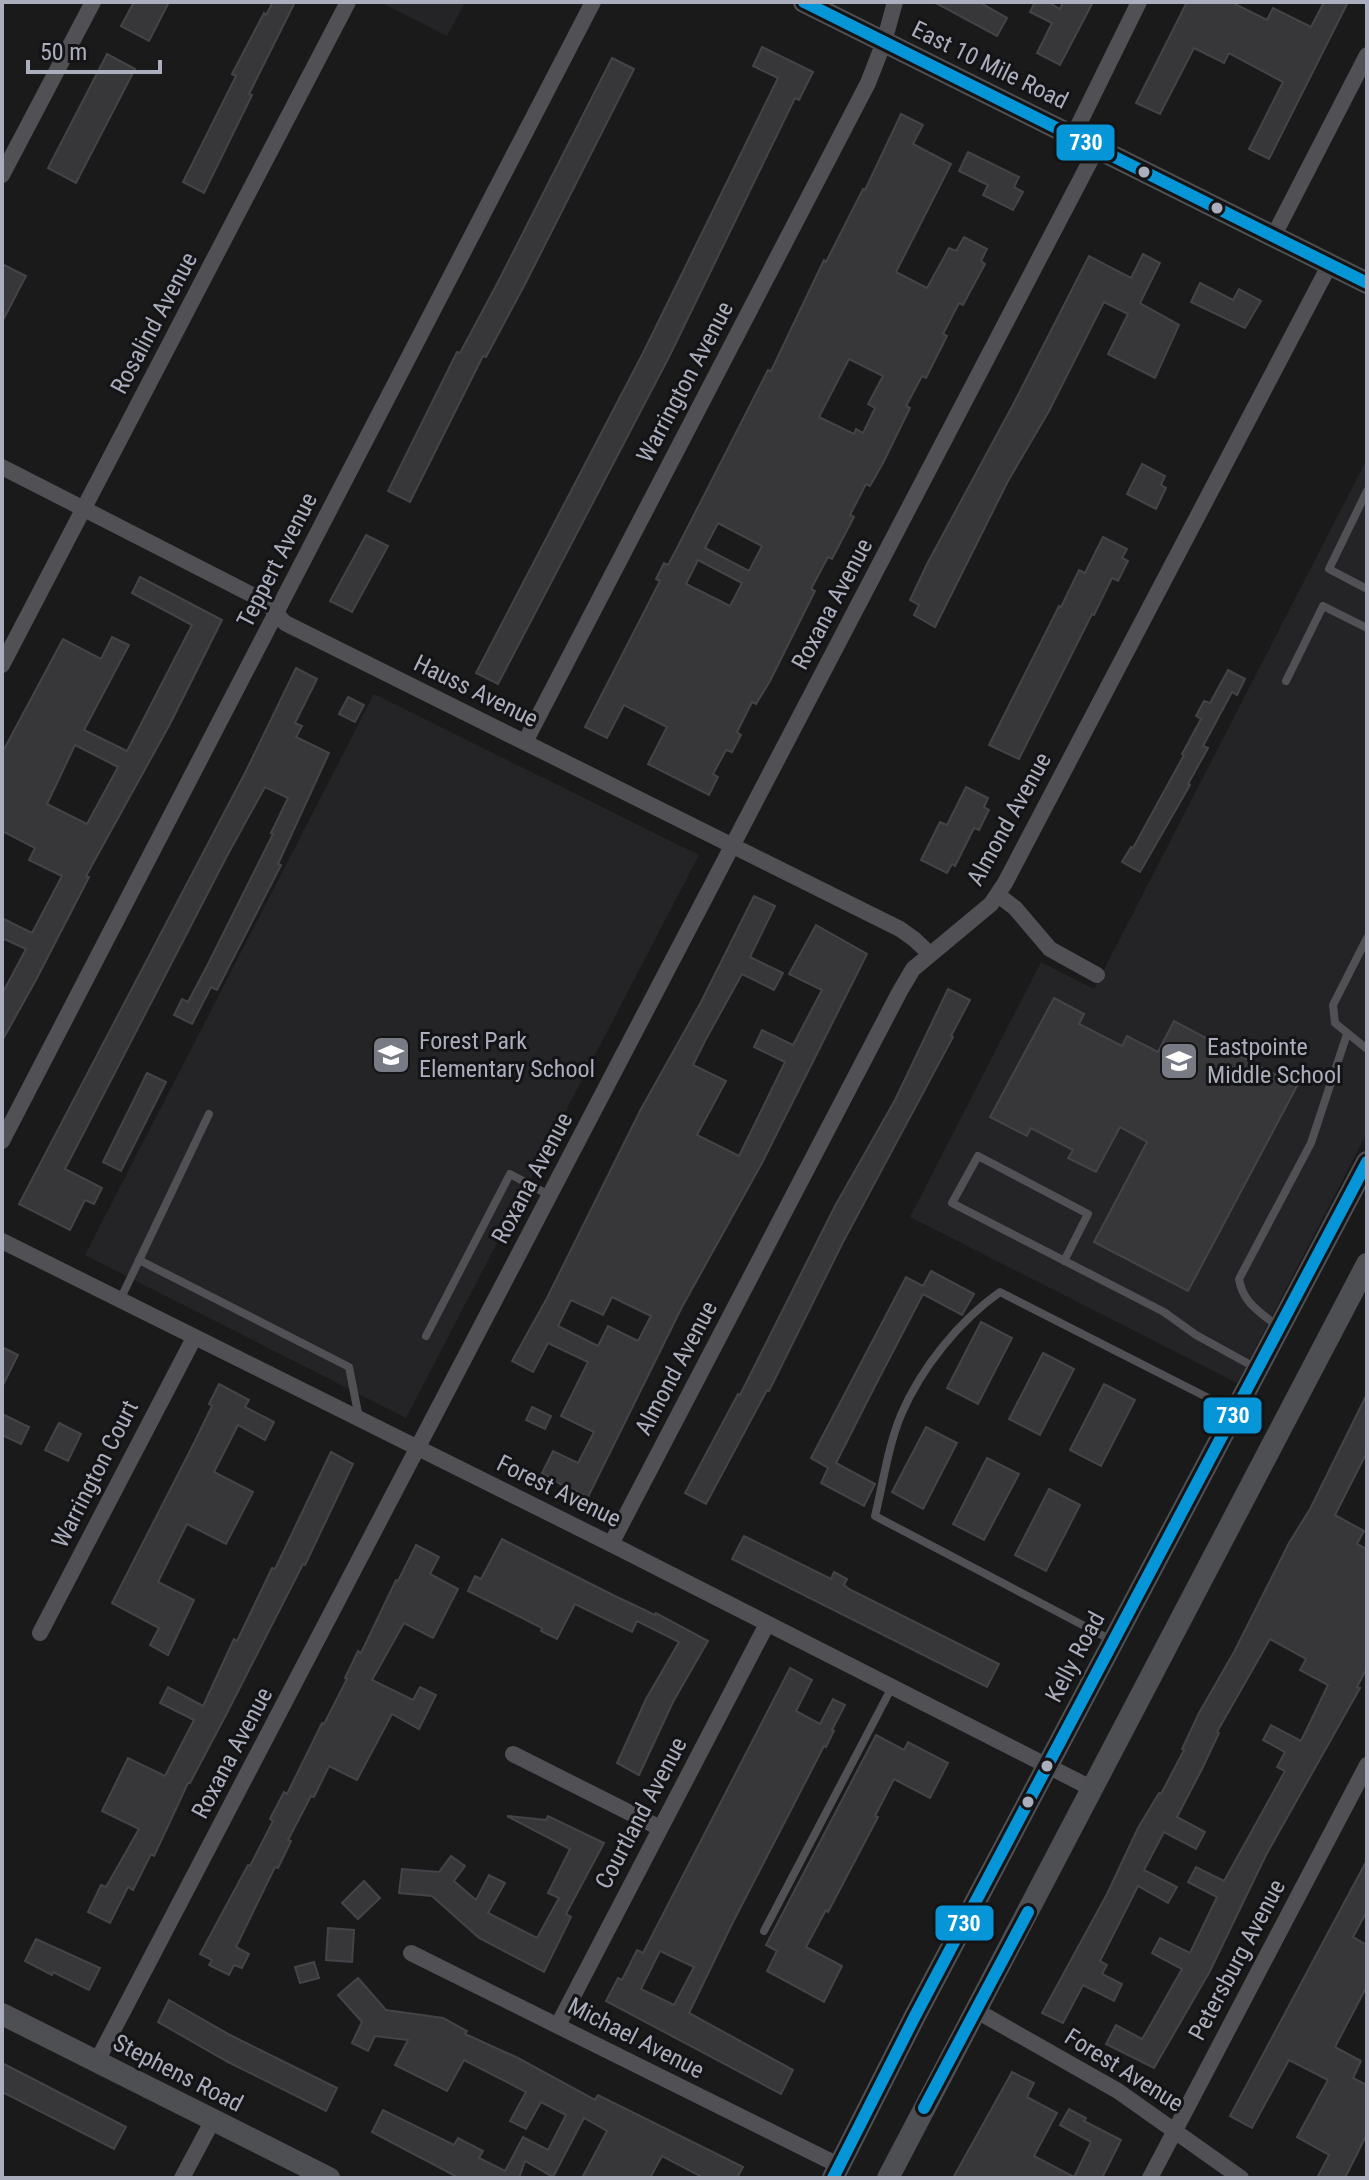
<svg xmlns="http://www.w3.org/2000/svg" width="1369" height="2180" font-family="'Roboto Condensed',sans-serif">
<style>
.built{fill:#242427}
.building{fill:#373739;stroke:#434447;stroke-width:2;fill-rule:evenodd}
.lines{fill:none;stroke-linecap:round;stroke-linejoin:round}
.lane{stroke:#505055;stroke-width:8}
.street{stroke:#505055;stroke-width:16}
.secondary{stroke:#4e4f53;stroke-width:22}
.bus-1-casing{stroke:#141417;stroke-width:18}
.bus-1{stroke:#0696d7;stroke-width:12}
.bus-dot{fill:#abaebc;stroke:#141417;stroke-width:3}
.labels{text-anchor:middle;dominant-baseline:central;stroke-width:6;stroke-linejoin:round;paint-order:stroke}
.street-label{font-size:24px;fill:#abaebc;stroke:#141417}
.poi-label{font-size:24px;fill:#abaebc;stroke:#141417;text-anchor:start}
.line-badge{stroke:#141417;stroke-width:3}
.badge-label{font-size:22px;text-anchor:middle;font-weight:bold;fill:#fff}
</style>
<rect width="100%" height="100%" fill="#1a1a1b"/>
<!-- built -->
<g class="built">
<path d="M380,2H465L447,36Z"/>
<path d="M1367,459V1133L1237,1383L910,1217L1041,962L1094,989Z"/>
<path d="M374,694L699,855L406,1418L85,1255Z"/>
</g>
<!-- building -->
<g class="building">
<path d="M134,2H169L149,41L121,26Z"/>
<path d="M273,2H295L249,94L252,95L204,193L183,182L236,76L232,74L264,13L266,15Z"/>
<path d="M934,2H979L1007,18L997,36Z"/>
<path d="M1035,2H1048L1060,9L1063,2H1093L1060,65L1037,53L1052,23L1030,12Z"/>
<path d="M1187,2H1231L1267,20L1273,8L1311,27L1324,2H1348L1269,159L1249,149L1283,82L1229,53L1224,63L1194,48L1160,114L1136,103Z"/>
<path d="M762,47L813,72L799,100L795,98L669,357L498,684L476,673L643,353L778,78L753,66Z"/>
<path d="M107,54L135,69L76,183L48,168Z"/>
<path d="M612,58L634,69L524,286L486,357L483,356L410,502L388,491L457,352L460,353L498,282Z"/>
<path d="M901,114L923,125L913,144L951,164L896,272L927,288L949,248L956,251L964,237L987,249L981,261L985,264L963,305L959,303L943,334L947,336L926,378L922,376L906,406L910,408L883,463L870,486L866,484L850,515L854,517L832,559L828,557L811,589L815,591L770,681L756,704L752,702L737,732L741,735L732,752L726,750L713,774L718,777L709,795L648,764L667,727L624,705L607,738L585,727L660,581L656,579L664,563L668,565L675,552L768,370L771,371L824,260L826,262L863,189L865,190ZM849,359L883,376L868,404L875,408L863,433L856,429L854,434L819,417ZM718,523L762,546L749,571L705,548ZM698,560L742,583L730,606L686,584Z"/>
<path d="M968,152L1019,177L1014,187L1023,192L1013,210L983,195L988,185L959,171Z"/>
<path d="M1143,254L1160,263L1140,303L1179,325L1155,378L1108,354L1128,314L1104,302L1049,411L1008,481L935,627L914,615L919,605L910,600L927,564L1015,401L1089,256L1131,278Z"/>
<path d="M2,264L26,276L2,322Z"/>
<path d="M1200,283L1233,300L1239,289L1261,301L1245,328L1191,302Z"/>
<path d="M1142,464L1165,476L1161,485L1166,488L1156,509L1127,494Z"/>
<path d="M366,535L388,546L352,612L330,601Z"/>
<path d="M1103,537L1127,549L1122,558L1128,561L1118,581L1112,578L1094,615L1092,614L1019,759L989,745L1059,606L1061,607L1079,570L1085,573Z"/>
<path d="M140,577L222,620L170,724L86,876L89,877L37,978L2,1041V994L26,949L2,938V918L32,933L62,876L29,860L35,848L2,831V753L63,639L101,659L112,637L129,645L84,730L127,751L192,625L132,593ZM75,745L118,767L87,824L47,804Z"/>
<path d="M296,668L317,679L295,723L302,726L296,737L329,753L278,864L281,865L254,918L217,990L211,987L192,1024L174,1015L182,999L188,1002L207,966L273,834L271,833L288,798L265,787L228,854L65,1169L102,1188L94,1204L85,1200L70,1230L19,1204L246,771Z"/>
<path d="M1228,670L1245,679L1237,695L1232,692L1203,746L1208,748L1188,784L1190,785L1140,872L1122,862L1131,847L1133,848L1184,755L1182,754L1201,719L1196,716L1204,701L1210,703Z"/>
<path d="M348,697L364,705L355,722L339,714Z"/>
<path d="M966,787L988,798L984,807L989,810L979,830L974,828L955,866L952,864L947,873L921,860L940,822L947,825Z"/>
<path d="M754,896L775,906L750,957L783,973L774,990L742,974L706,1039L693,1065L726,1081L697,1135L739,1156L785,1062L754,1047L762,1030L793,1045L822,990L789,974L816,925L867,954L762,1163L682,1307L588,1497L573,1489L572,1491L542,1473L553,1451L578,1463L594,1432L561,1416L588,1362L548,1343L533,1372L512,1361L547,1298L641,1109L701,1002ZM612,1297L651,1316L638,1341L608,1326L598,1346L558,1326L571,1300L603,1315Z"/>
<path d="M948,989L970,1000L951,1036L953,1037L842,1244L769,1391L767,1390L706,1504L685,1493L738,1394L740,1395L835,1206L895,1100Z"/>
<path d="M1054,998L1084,1014L1079,1024L1122,1046L1127,1036L1158,1052L1174,1021L1297,1086L1188,1291L1094,1242L1147,1142L1120,1127L1096,1172L1068,1158L1073,1150L1031,1128L1027,1136L990,1117Z"/>
<path d="M147,1073L166,1082L121,1171L103,1162Z"/>
<path d="M931,1271L974,1294L962,1315L923,1294L874,1388L836,1463L875,1484L864,1506L821,1483L828,1468L811,1458L906,1277L923,1286Z"/>
<path d="M981,1322L1012,1338L978,1404L947,1388Z"/>
<path d="M2,1347L18,1355L2,1387Z"/>
<path d="M1043,1353L1074,1369L1040,1435L1009,1419Z"/>
<path d="M219,1384L249,1400L245,1407L274,1422L265,1440L238,1425L214,1472L253,1492L226,1544L187,1524L158,1582L194,1600L168,1655L150,1645L159,1628L112,1603L193,1445L212,1406L209,1404Z"/>
<path d="M1104,1384L1135,1400L1101,1466L1070,1450Z"/>
<path d="M1367,1394V1452L1335,1515L1364,1531L1357,1544L1367,1549V1668L1357,1687L1360,1688L1266,1855L1210,1971L1154,2068L1106,2044L1116,2025L1142,2039L1148,2029L1182,1969L1152,1953L1160,1938L1190,1953L1217,1897L1188,1882L1196,1867L1224,1881L1285,1771L1277,1767L1285,1752L1263,1740L1271,1725L1301,1741L1328,1685L1300,1670L1306,1659L1270,1639L1217,1732L1219,1733L1202,1769L1177,1817L1205,1832L1196,1849L1164,1832L1144,1870L1177,1887L1168,1903L1138,1886L1100,1961L1107,1965L1102,1974L1122,1984L1114,2001L1083,1985L1063,2023L1042,2013L1107,1894L1138,1828L1159,1793L1161,1794L1184,1750L1182,1749L1199,1713L1234,1652L1289,1543L1310,1509Z"/>
<path d="M532,1407L551,1416L545,1429L526,1420Z"/>
<path d="M2,1414L29,1427L21,1444L2,1435Z"/>
<path d="M59,1423L81,1434L68,1461L45,1450Z"/>
<path d="M926,1427L957,1443L923,1509L892,1492Z"/>
<path d="M331,1452L353,1464L305,1565L303,1564L227,1713L190,1783H188L154,1856L151,1854L133,1890L128,1887L110,1923L88,1912L101,1885L106,1887L139,1829L102,1811L128,1758L165,1776L194,1720L160,1703L168,1687L203,1706L234,1639L237,1641L272,1568L275,1569Z"/>
<path d="M987,1458L1019,1474L984,1540L953,1524Z"/>
<path d="M1049,1489L1080,1505L1046,1571L1015,1555Z"/>
<path d="M744,1536L831,1579L834,1572L847,1579L844,1585L849,1589L999,1664L987,1687L732,1559Z"/>
<path d="M502,1539L615,1596L655,1615L656,1613L708,1641L673,1702L639,1775L617,1763L646,1699L679,1642L637,1621L632,1632L575,1604L557,1639L541,1631L542,1628L468,1591L475,1576L481,1579Z"/>
<path d="M416,1545L439,1557L430,1574L458,1589L433,1638L404,1623L372,1680L413,1700L420,1687L436,1695L419,1729L392,1714L357,1780L329,1766L314,1797L311,1796L288,1840L291,1841L278,1868L275,1867L236,1947L249,1954L242,1968L234,1965L229,1975L209,1965L212,1960L200,1954L248,1865L250,1866L273,1821L270,1819L284,1792L287,1794L322,1723L324,1724L347,1679L345,1678L358,1651L361,1653L396,1580L398,1581Z"/>
<path d="M790,1668L812,1680L796,1711L820,1724L833,1699L845,1705L832,1730L834,1731L826,1747L824,1746L732,1924L689,2013L793,2070L781,2094L606,2001L618,1978L622,1980L637,1950L643,1953ZM660,1951L694,1967L674,2005L641,1989Z"/>
<path d="M876,1735L904,1750L908,1742L948,1763L930,1798L894,1779L875,1816L878,1817L828,1912L826,1910L806,1947L842,1966L824,2002L767,1971L777,1951L766,1945Z"/>
<path d="M507,1816L546,1820L548,1816L604,1843L566,1914L571,1917L544,1972L479,1938L432,1896L399,1893L402,1869L439,1872L451,1856L465,1866L454,1881L476,1900L489,1875L505,1883L488,1913L537,1938L559,1898L548,1893L570,1849Z"/>
<path d="M1367,1860V1911L1353,1937L1367,1945V1986L1335,2047L1361,2061L1353,2078L1367,2085V2134L1345,2178H1317L1329,2155L1297,2137L1328,2080L1289,2060L1252,2128L1230,2116Z"/>
<path d="M364,1881L380,1898L358,1919L342,1903Z"/>
<path d="M328,1928L354,1930L352,1962L326,1960Z"/>
<path d="M36,1939L100,1968L89,1990L53,1972L52,1975L25,1961Z"/>
<path d="M314,1962L319,1978L300,1983L295,1967Z"/>
<path d="M358,1978L386,2010L443,2018L467,2031L465,2034L518,2058L595,2100L598,2095L743,2167L737,2178H704L662,2156L650,2178H582L607,2131L584,2118L553,2177L525,2161L519,2178H459L372,2132L383,2110L454,2145L458,2138L483,2151L479,2158L505,2171L523,2137L548,2150L566,2115L541,2102L526,2129L510,2121L526,2092L464,2060L447,2091L395,2065L408,2040L375,2036L368,2051L352,2043L362,2022L338,1995Z"/>
<path d="M169,2000L230,2035L337,2088L326,2111L228,2062L158,2022Z"/>
<path d="M2,2063L126,2127L114,2149L2,2092Z"/>
<path d="M1012,2072L1034,2083L1027,2097L1057,2113L1034,2156L1074,2177L1091,2142L1060,2125L1069,2109L1086,2118L1084,2121L1121,2140L1102,2178H953Z"/>
</g>
<g class="lines">
<!-- lane -->
<g class="lane">
<path d="M1367,491L1329,569L1367,589"/>
<path d="M1286,681L1323,606L1367,628"/>
<path d="M1367,938L1333,1005L1335,1023L1367,1049"/>
<path d="M139,1260L349,1367L359,1418"/>
<path d="M1064,1261L1088,1214L978,1156L952,1203L1164,1312L1196,1335L1258,1369"/>
<path d="M120,1300L209,1114"/>
<path d="M1277,1326C1259,1311 1243,1303 1239,1279L1311,1143L1347,1034"/>
<path d="M426,1336L510,1174L549,1195"/>
<path d="M1113,1641L875,1516C883,1484 888,1446 901,1415C921,1368 959,1321 1000,1292L1232,1410"/>
<path d="M764,1931L892,1687"/>
</g>
<!-- street -->
<g class="street">
<path d="M1073,136L1139,2"/>
<path d="M2,175L93,2"/>
<path d="M1273,237L1367,55"/>
<path d="M2,467L266,602L285,623L900,929L914,939L930,954"/>
<path d="M2,665L348,2"/>
<path d="M525,742L868,83L884,42L895,2"/>
<path d="M998,895L1015,908L1050,949L1097,975"/>
<path d="M2,1141L593,2"/>
<path d="M2,1241L611,1544L1091,1788"/>
<path d="M611,1544L900,991L913,969L991,904L1005,883L1330,264"/>
<path d="M40,1633L194,1338"/>
<path d="M513,1754L660,1828"/>
<path d="M411,1953L840,2166"/>
<path d="M977,2011L1118,2091L1241,2178"/>
<path d="M558,2025L767,1624"/>
<path d="M97,2061L1097,148"/>
<path d="M182,2178L213,2120"/>
<path d="M1150,2178L1367,1765"/>
</g>
<!-- secondary -->
<g class="secondary">
<path d="M804,2L1367,283"/>
<path d="M2,2014L329,2178"/>
<path d="M833,2178L915,2016L1367,1162"/>
<path d="M888,2178L1367,1264"/>
</g>
<!-- bus-1 casing -->
<g class="bus-1-casing">
<g id="bus-1">
<path d="M804,2L1367,283"/>
<path d="M924,2108L1028,1912"/>
<path d="M833,2178L915,2016L1367,1162"/>
</g>
</g>
<!-- bus-1 -->
<use href="#bus-1" class="bus-1"/>
</g>
<!-- icons -->
<defs>
<g id="school-square" transform="scale(2)"><rect x="-9" y="-9" width="18" height="18" rx="4" fill="#787a84" stroke="#141417"/><path d="M0-5L7-2L0 1L-7-2ZM-4 1L0 2.5L4 1V4Q0 6-4 4Z" fill="#fff"/></g>
</defs>
<g fill-rule="evenodd">
<use href="#school-square" x="391" y="1055"/>
<use href="#school-square" x="1179" y="1061"/>
</g>
<!-- markers -->
<g class="bus-dot">
<circle cx="1144" cy="172" r="7"/>
<circle cx="1217" cy="208" r="7"/>
<circle cx="1047" cy="1766" r="7"/>
<circle cx="1028" cy="1802" r="7"/>
</g>
<g class="labels">
<!-- street labels -->
<g class="street-label">
<text transform="translate(990 65) rotate(26)">East 10 Mile Road</text>
<text transform="translate(154 323) rotate(-62)">Rosalind Avenue</text>
<text transform="translate(685 382) rotate(-62)">Warrington Avenue</text>
<text transform="translate(277 560) rotate(-63)">Teppert Avenue</text>
<text transform="translate(832 604) rotate(-62)">Roxana Avenue</text>
<text transform="translate(476 691) rotate(26)">Hauss Avenue</text>
<text transform="translate(1009 819) rotate(-61)">Almond Avenue</text>
<text transform="translate(532 1178) rotate(-62)">Roxana Avenue</text>
<text transform="translate(676 1368) rotate(-62)">Almond Avenue</text>
<text transform="translate(95 1474) rotate(-63)">Warrington Court</text>
<text transform="translate(559 1491) rotate(26)">Forest Avenue</text>
<text transform="translate(1075 1657) rotate(-62)">Kelly Road</text>
<text transform="translate(232 1753) rotate(-62)">Roxana Avenue</text>
<text transform="translate(641 1813) rotate(-62)">Courtland Avenue</text>
<text transform="translate(1237 1960) rotate(-62)">Petersburg Avenue</text>
<text transform="translate(636 2038) rotate(27)">Michael Avenue</text>
<text transform="translate(1124 2070) rotate(32)">Forest Avenue</text>
<text transform="translate(178 2073) rotate(27)">Stephens Road</text>
</g>
<!-- poi labels -->
<g class="poi-label">
<text x="419" y="1041">Forest Park<tspan x="419" dy="28">Elementary School</tspan></text>
<text x="1207" y="1047">Eastpointe<tspan x="1207" dy="28">Middle School</tspan></text>
</g>
</g>
<g class="line-badge">
<rect x="1055" y="123" width="61" height="39" rx="8" fill="#0696d7"/>
<rect x="1202" y="1396" width="61" height="39" rx="8" fill="#0696d7"/>
<rect x="934" y="1904" width="61" height="38" rx="8" fill="#0696d7"/>
</g>
<g class="badge-label">
<text x="1086" y="150">730</text>
<text x="1233" y="1423">730</text>
<text x="964" y="1931">730</text>
</g>
<!-- border -->
<rect width="1369" height="2180" fill="none" stroke="#abaebc" stroke-width="8"/>
<!-- scale -->
<path d="M28 60v12h132v-12" fill="none" stroke="#abaebc" stroke-width="4"/>
<text x="40" y="60" font-size="24" fill="#abaebc" stroke="#141417" stroke-width="6" paint-order="stroke">50 m</text>
</svg>
